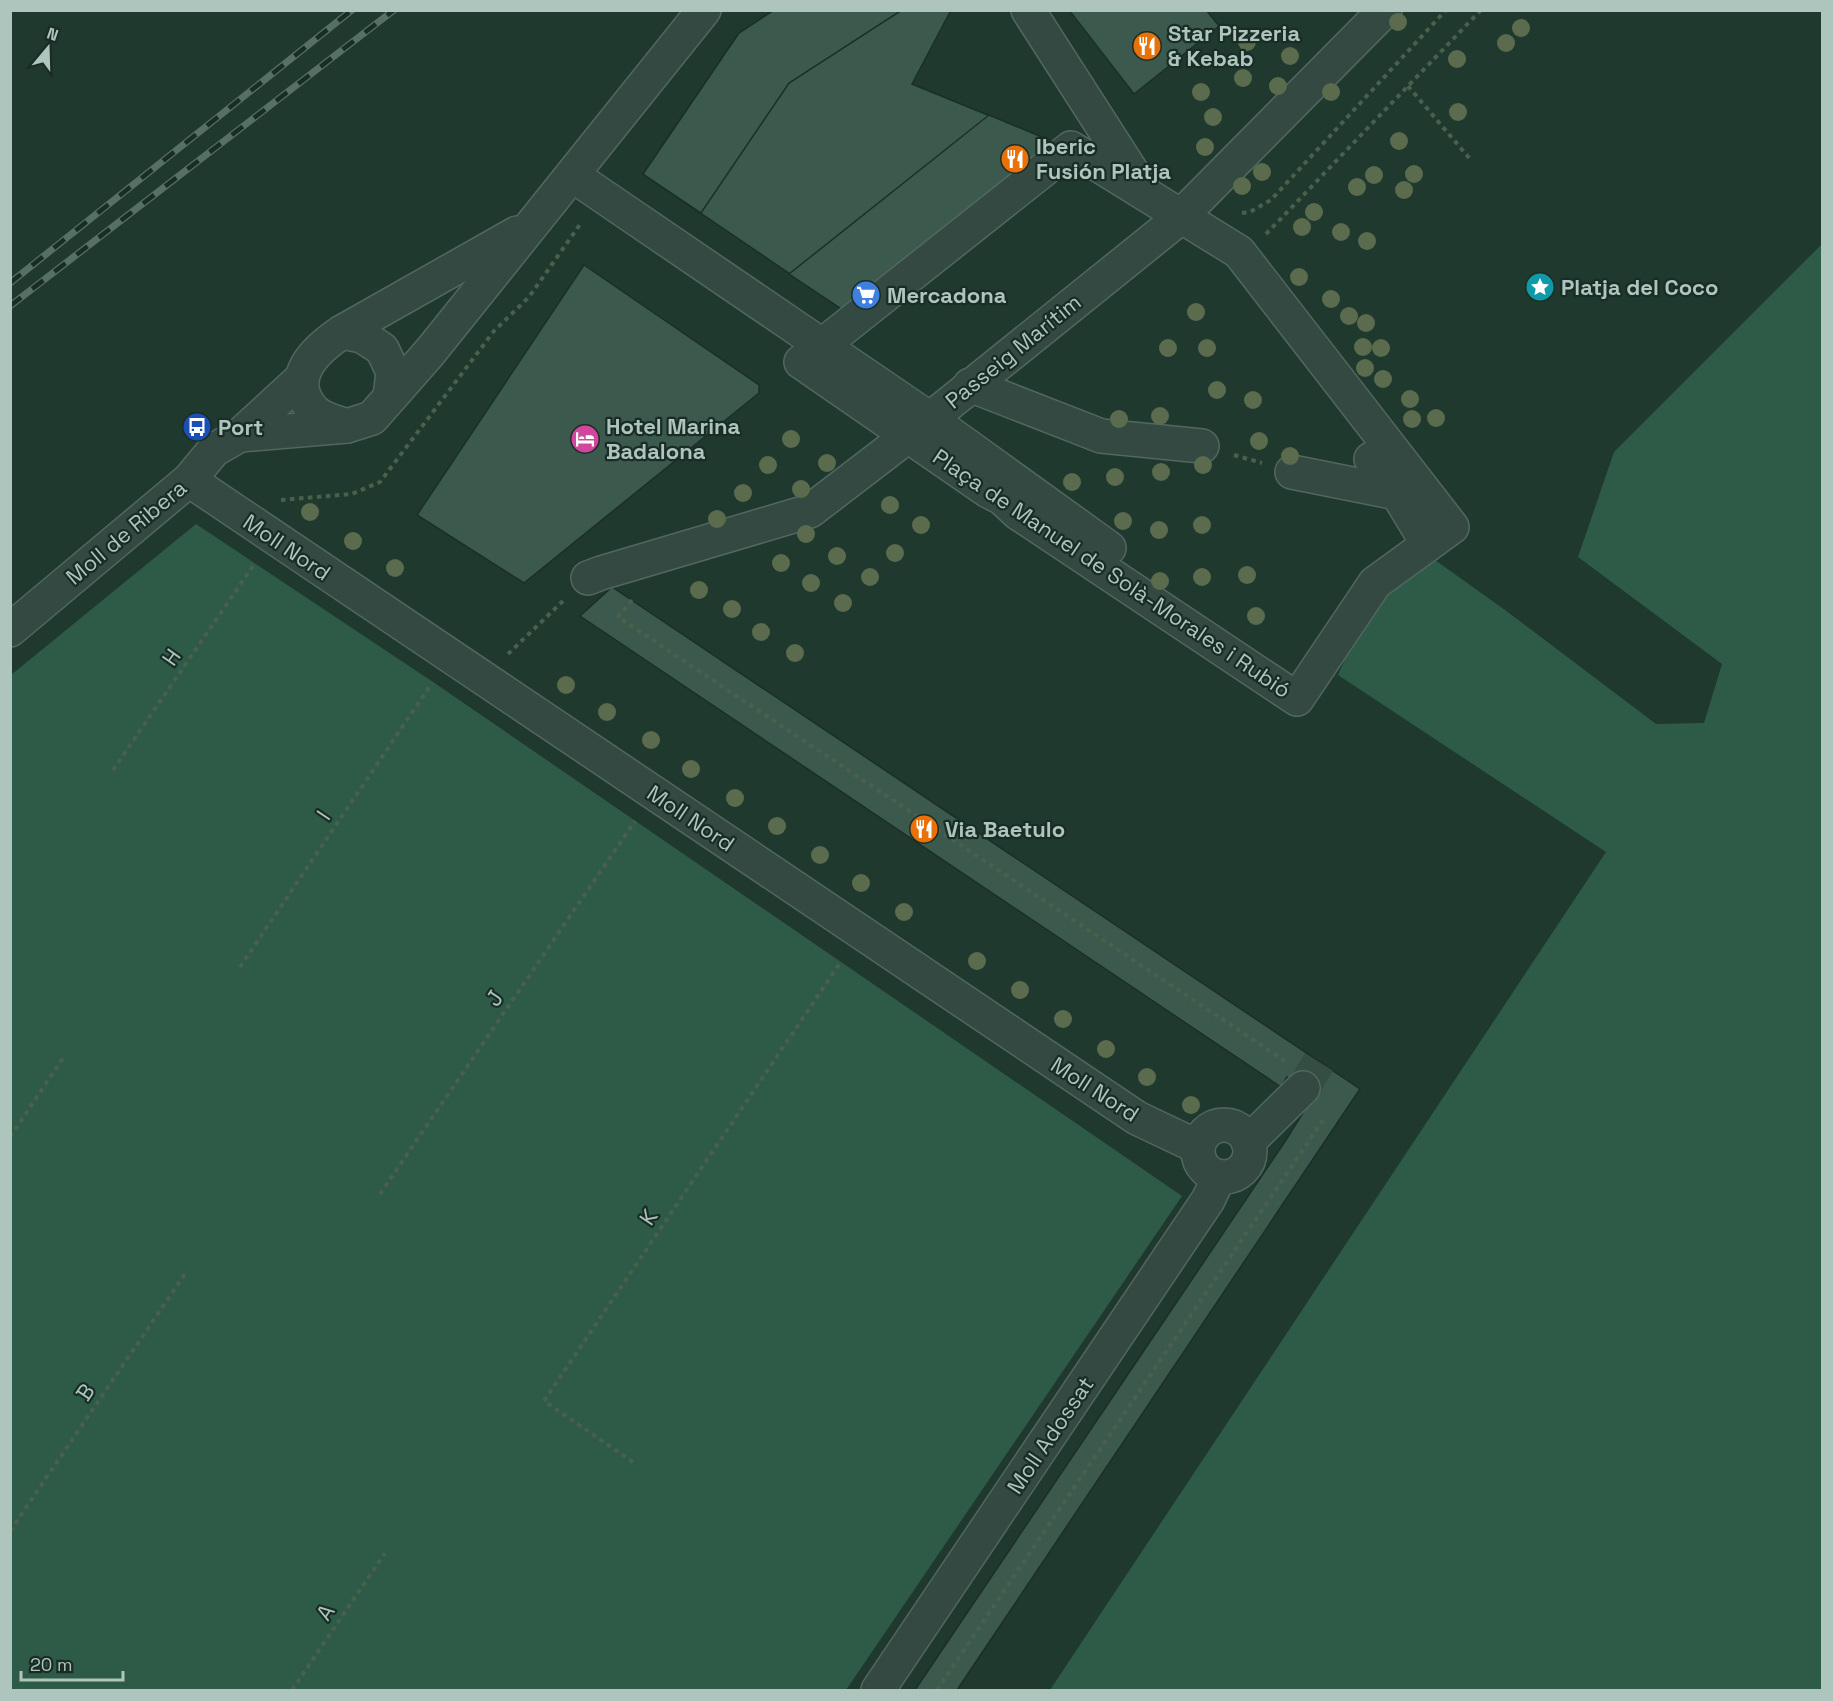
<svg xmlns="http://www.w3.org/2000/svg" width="1833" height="1701" font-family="'Space Grotesk',sans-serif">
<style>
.water{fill:#2e5a48}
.building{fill:#3c594e;stroke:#1b2f28;stroke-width:1.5}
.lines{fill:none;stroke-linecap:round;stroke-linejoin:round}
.minor-tunnel{stroke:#354e44;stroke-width:33;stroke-dasharray:33 16;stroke-linecap:butt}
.minor-casing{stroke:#51675f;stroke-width:36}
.path{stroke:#49604c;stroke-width:4;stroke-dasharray:4.5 4.5;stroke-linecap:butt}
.minor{stroke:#344941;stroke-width:33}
.rail-casing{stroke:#567066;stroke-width:7}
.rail{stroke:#192d26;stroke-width:4.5;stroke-dasharray:14;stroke-linecap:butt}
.tree{fill:#5a6c4d}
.labels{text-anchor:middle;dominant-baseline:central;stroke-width:4.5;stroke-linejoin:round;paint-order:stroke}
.poi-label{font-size:22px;font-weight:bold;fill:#aec5bd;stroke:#192d26;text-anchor:start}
.street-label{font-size:22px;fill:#aec5bd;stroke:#192d26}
</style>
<rect width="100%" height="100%" fill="#20392f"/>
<!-- water -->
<g class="water">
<path d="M1822,244V1690H1050L1606,852L1338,675L1370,603L1435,560L1505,610L1656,724L1704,723L1722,664L1578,557L1614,452Z"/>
<path d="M196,524L433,682L1182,1196L846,1690H11V675Z"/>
</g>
<!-- building -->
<g class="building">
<path d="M774,10H951L912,84L1061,145L849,314L643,174L739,33Z"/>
<path d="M774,10H902L789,83L701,213L643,174L739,33Z"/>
<path d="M1069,10H1206L1219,26L1134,94Z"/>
<path d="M989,115L1061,145L849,314L789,274Z"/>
<path d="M584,265L759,385V393L524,583L417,515Z"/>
<path d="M612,587L1360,1089L957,1690H915L1286,1140L1314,1095L1287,1077L1281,1087L580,616Z"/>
</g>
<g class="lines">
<!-- minor-tunnel -->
<path class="minor-tunnel" d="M1303,1088L1319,1062"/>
<!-- minor casing -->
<g class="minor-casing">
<g id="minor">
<path d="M1028,10L1137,180L1142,185"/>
<path d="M1071,148L1239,252L1452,527L1375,583L1297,699L1018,513L1002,498L988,491L801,362Z"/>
<path d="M572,175L930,419L1176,221L1385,10"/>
<path d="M342,332L362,336L382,349L393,372L390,397"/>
<path d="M970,385L1101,436L1202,446"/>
<path d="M347,426C336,422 321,419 313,410C285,378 315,350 342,332L517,233"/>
<path d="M240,435L347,426L372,418L430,352L704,10"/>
<path d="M1371,459L1397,493L1428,544"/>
<path d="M1292,472L1397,493"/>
<path d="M189,480L1137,1118L1198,1147"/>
<path d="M588,578L601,573L810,511L930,419L1109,548"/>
<path d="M10,630L189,480L214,450L240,435L301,379"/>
<circle cx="1224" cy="1151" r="26"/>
<path d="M1248,1142L1303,1088"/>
<path d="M878,1690L1208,1200L1219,1177"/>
</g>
</g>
<!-- path -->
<g class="path">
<path d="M1408,86L1470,159"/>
<path d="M1242,213L1250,212L1271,200L1446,10"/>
<path d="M1266,234L1481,10"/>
<path d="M1234,455L1262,463"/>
<path d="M281,500L352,494L380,482L494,331L529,297L581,223"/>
<path d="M632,600L618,617L1285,1061"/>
<path d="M508,654L563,601"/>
<path d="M113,770L255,563"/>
<path d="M240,967L432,683"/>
<path d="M10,1137L63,1058"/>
<path d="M380,1194L635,821"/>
<path d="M633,1462L544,1401L840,963"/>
<path d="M10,1531L187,1271"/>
<path d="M292,1690L385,1553"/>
<path d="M937,1690L1323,1120"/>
</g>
<!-- minor -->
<use href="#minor" class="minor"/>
<!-- rail casing -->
<g class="rail-casing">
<g id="rail">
<path d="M10,283L352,10"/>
<path d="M10,306L394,10"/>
</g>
</g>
<!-- rail -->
<use href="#rail" class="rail"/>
</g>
<!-- trees -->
<g class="tree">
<circle cx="1398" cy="22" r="9"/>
<circle cx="1521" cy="28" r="9"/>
<circle cx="1247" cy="42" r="9"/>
<circle cx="1506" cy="43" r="9"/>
<circle cx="1290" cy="56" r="9"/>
<circle cx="1457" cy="59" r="9"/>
<circle cx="1243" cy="78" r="9"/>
<circle cx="1278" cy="86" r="9"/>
<circle cx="1201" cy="92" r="9"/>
<circle cx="1331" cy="92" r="9"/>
<circle cx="1458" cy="112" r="9"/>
<circle cx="1213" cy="117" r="9"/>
<circle cx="1399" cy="141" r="9"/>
<circle cx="1205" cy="147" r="9"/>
<circle cx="1262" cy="172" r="9"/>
<circle cx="1414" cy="174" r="9"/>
<circle cx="1374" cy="175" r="9"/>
<circle cx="1242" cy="186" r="9"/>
<circle cx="1357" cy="187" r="9"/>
<circle cx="1404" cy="190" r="9"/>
<circle cx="1314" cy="212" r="9"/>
<circle cx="1302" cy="227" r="9"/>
<circle cx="1341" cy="232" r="9"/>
<circle cx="1367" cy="241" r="9"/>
<circle cx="1299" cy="277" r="9"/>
<circle cx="1331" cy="299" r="9"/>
<circle cx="1196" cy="312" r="9"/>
<circle cx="1349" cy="316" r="9"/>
<circle cx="1366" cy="323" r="9"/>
<circle cx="1363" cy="347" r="9"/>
<circle cx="1168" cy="348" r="9"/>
<circle cx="1207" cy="348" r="9"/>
<circle cx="1381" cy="348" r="9"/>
<circle cx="1365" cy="368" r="9"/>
<circle cx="1383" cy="379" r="9"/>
<circle cx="1217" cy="390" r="9"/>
<circle cx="1410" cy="399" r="9"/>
<circle cx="1253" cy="400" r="9"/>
<circle cx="1160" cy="416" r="9"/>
<circle cx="1436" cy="418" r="9"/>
<circle cx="1119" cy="419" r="9"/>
<circle cx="1412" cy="419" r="9"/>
<circle cx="791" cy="439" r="9"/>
<circle cx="1259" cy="441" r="9"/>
<circle cx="1290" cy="456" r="9"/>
<circle cx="827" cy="463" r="9"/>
<circle cx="768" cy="465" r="9"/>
<circle cx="1203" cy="465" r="9"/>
<circle cx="1161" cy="472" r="9"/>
<circle cx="1115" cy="477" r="9"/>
<circle cx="1072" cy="482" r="9"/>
<circle cx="801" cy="489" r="9"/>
<circle cx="743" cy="493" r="9"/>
<circle cx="890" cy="505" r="9"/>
<circle cx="310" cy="512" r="9"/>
<circle cx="717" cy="519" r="9"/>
<circle cx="1123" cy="521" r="9"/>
<circle cx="921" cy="525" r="9"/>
<circle cx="1202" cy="525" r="9"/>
<circle cx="1159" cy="530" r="9"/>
<circle cx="806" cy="534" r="9"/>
<circle cx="353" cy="541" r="9"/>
<circle cx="895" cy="553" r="9"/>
<circle cx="837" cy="556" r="9"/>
<circle cx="781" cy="563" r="9"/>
<circle cx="395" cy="568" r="9"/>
<circle cx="1247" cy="575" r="9"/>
<circle cx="870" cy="577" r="9"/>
<circle cx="1202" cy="577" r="9"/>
<circle cx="1160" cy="581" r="9"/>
<circle cx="811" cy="583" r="9"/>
<circle cx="699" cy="590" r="9"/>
<circle cx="843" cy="603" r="9"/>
<circle cx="732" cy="609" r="9"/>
<circle cx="1256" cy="616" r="9"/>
<circle cx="761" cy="632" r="9"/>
<circle cx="795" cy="653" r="9"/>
<circle cx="566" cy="685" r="9"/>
<circle cx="607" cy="712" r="9"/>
<circle cx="651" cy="740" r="9"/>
<circle cx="691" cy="769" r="9"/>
<circle cx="735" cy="798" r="9"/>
<circle cx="777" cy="826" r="9"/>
<circle cx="820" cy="855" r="9"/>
<circle cx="861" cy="883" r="9"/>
<circle cx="904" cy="912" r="9"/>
<circle cx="977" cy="961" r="9"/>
<circle cx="1020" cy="990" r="9"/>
<circle cx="1063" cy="1019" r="9"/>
<circle cx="1106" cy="1049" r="9"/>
<circle cx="1147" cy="1077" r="9"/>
<circle cx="1191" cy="1105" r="9"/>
</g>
<!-- icons -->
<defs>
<g id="restaurant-disc" transform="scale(1.5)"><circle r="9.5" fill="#e8710a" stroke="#192d26"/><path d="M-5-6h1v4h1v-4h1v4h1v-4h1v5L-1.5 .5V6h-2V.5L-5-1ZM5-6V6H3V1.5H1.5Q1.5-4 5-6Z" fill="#fff"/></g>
<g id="sight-disc" transform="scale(1.5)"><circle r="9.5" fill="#0f9aa8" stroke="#192d26"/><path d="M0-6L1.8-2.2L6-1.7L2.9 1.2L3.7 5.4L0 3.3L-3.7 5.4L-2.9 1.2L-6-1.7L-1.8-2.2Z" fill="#fff"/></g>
<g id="supermarket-disc" transform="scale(1.5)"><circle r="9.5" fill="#3f7fe0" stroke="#192d26"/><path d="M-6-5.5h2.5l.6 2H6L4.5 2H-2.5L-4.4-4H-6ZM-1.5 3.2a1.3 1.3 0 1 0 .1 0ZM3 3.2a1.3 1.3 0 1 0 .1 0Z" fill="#fff"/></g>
<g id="bus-disc" transform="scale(1.5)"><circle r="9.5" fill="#1a4fb4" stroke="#192d26"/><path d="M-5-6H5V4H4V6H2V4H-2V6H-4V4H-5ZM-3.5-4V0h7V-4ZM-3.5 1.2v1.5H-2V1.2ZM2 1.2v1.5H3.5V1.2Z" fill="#fff"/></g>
<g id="hotel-disc" transform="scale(1.5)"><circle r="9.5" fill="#d1479c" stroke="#192d26"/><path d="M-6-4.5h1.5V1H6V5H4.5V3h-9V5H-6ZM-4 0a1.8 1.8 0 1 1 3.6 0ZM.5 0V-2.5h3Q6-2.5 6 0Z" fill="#fff"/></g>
</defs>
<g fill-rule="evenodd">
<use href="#restaurant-disc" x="1147" y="46"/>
<use href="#restaurant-disc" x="1015" y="159"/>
<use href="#sight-disc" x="1540" y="287"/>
<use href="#supermarket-disc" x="866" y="295"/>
<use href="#bus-disc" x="197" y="427"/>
<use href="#hotel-disc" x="585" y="439"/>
<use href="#restaurant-disc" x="924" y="829"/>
</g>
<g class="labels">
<!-- poi labels -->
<g class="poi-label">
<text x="1168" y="33">Star Pizzeria<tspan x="1168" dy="25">&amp; Kebab</tspan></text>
<text x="1036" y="146">Iberic<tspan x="1036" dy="25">Fusión Platja</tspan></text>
<text x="1561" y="287">Platja del Coco</text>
<text x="887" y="295">Mercadona</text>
<text x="606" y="426">Hotel Marina<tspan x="606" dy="25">Badalona</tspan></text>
<text x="218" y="427">Port</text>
<text x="945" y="829">Via Baetulo</text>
</g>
<!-- street labels -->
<g class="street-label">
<text transform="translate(1013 351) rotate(-39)">Passeig Marítim</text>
<text transform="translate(126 532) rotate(-40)">Moll de Ribera</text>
<text transform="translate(287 547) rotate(34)">Moll Nord</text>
<text transform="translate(1112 573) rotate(34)">Plaça de Manuel de Solà-Morales i Rubió</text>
<text transform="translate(171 657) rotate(-55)">H</text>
<text transform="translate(323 815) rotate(-56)">I</text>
<text transform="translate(691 818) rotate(34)">Moll Nord</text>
<text transform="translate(494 998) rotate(-56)">J</text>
<text transform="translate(1095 1089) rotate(33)">Moll Nord</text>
<text transform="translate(648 1217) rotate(-56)">K</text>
<text transform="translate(85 1392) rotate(-56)">B</text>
<text transform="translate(1050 1435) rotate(-56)">Moll Adossat</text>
<text transform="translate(325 1612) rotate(-56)">A</text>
</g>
</g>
<!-- border -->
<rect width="1833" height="1701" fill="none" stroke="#aec5bd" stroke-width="24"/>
<!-- north arrow -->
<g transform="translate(48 48) rotate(19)" stroke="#192d26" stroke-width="4.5" paint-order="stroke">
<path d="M0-4.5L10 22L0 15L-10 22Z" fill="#aec5bd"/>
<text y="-9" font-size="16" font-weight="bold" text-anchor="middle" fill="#aec5bd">N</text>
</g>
<!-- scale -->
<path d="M21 1671v9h102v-9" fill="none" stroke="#aec5bd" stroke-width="3"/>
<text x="30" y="1671" font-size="18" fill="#aec5bd" stroke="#192d26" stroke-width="4.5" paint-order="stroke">20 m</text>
</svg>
